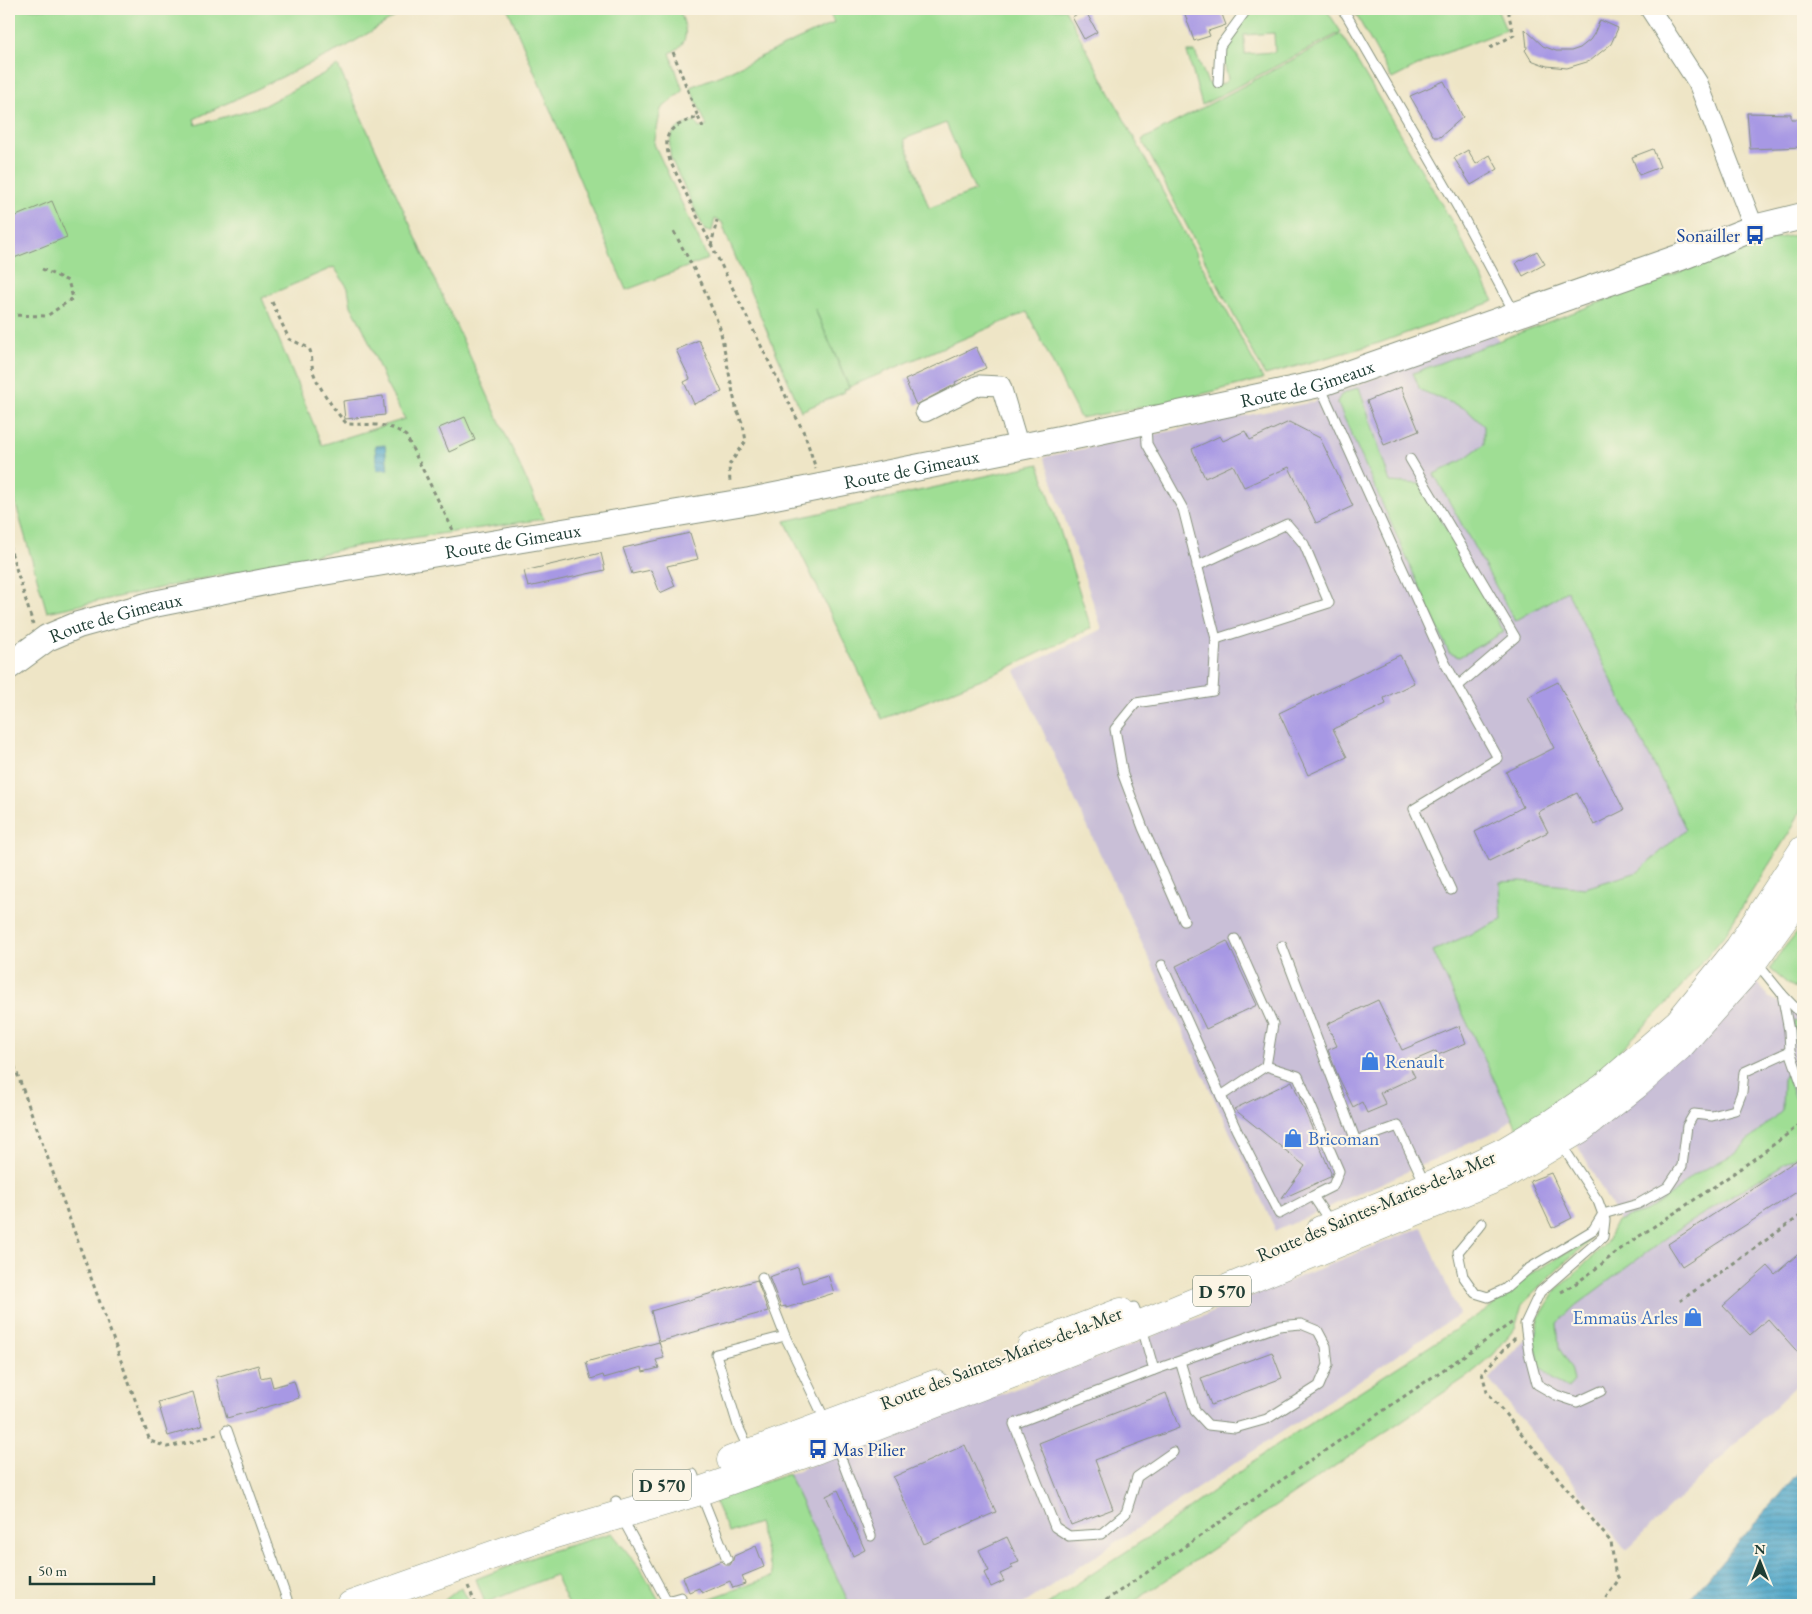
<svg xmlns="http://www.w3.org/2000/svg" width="1812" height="1614" font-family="'EB Garamond',serif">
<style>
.industrial{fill:#c9bfd7}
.green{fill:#9fde94;stroke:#5f8e64;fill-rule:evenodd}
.water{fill:url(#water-rules);stroke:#35717e}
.building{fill:#a798e4}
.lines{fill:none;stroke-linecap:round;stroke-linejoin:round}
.lane-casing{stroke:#86917d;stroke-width:11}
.street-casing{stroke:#86917d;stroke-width:21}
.secondary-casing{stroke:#86917d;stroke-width:28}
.primary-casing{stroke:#86917d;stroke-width:29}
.path{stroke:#86917d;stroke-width:3;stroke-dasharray:4 4;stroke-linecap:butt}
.lane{stroke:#fff;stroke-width:9}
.street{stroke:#fff;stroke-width:19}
.secondary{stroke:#fff;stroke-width:26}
.primary{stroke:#fff;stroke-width:28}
.labels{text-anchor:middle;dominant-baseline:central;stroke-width:4.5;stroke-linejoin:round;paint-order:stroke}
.shield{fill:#fcf5e5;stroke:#617469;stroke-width:1}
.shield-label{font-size:18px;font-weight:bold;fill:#1f3d34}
.transit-label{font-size:19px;fill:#164399;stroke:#fcf5e5;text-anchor:end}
.street-label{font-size:19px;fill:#1f3d34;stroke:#fcf5e5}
.shop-label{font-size:19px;fill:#366cbe;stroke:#fcf5e5;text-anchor:start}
</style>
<defs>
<pattern id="water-rules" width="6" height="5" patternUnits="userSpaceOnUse" patternTransform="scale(1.25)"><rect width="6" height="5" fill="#4ba5c9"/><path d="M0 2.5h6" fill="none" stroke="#3e88a4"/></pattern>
</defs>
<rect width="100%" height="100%" fill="#fcf5e5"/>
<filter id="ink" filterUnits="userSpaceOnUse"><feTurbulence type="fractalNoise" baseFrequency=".02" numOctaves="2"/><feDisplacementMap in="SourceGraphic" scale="10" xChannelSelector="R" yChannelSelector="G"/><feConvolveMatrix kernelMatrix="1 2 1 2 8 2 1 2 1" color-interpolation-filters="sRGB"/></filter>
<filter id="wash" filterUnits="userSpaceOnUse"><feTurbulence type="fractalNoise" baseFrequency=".0096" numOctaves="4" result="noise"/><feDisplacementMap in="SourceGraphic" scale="20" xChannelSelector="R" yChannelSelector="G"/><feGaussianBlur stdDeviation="1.12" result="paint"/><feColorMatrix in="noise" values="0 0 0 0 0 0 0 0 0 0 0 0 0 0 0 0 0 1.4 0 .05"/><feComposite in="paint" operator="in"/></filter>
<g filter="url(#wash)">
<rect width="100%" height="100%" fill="#eee5c6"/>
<!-- industrial -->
<g class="industrial">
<path d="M1495,333L1602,559L1726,914L1501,1129L1276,1231L1015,671L1102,629L1044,457L1313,402Z"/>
<path d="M1756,980L1768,997L1803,1014V1379L1626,1550L1489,1379L1625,1231L1576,1143Z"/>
<path d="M1422,1227L1459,1314L1022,1605H850L788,1474L1124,1348Z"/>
</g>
<!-- green -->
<g class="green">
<path d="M9,9H408L347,46L194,119L196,125L263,106L338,66L544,519L362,545L47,612L9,481ZM334,267L348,288L351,306L364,330L386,384L405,419L322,445L262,298Z"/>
<path d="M508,9H679C686,27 692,43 670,53L683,91L661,109L654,144L708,259L626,290Z"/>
<path d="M828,9H1065L1263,379L1166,403L1080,418L1027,312L849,387L815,309L849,388L844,390L845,392L801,411L727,237L722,222L715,219L712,231H705L671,159C669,149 668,136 677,129C681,125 690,123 695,121L699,128L707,126L690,87L721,75L834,23ZM946,123L975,191L929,208L904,139Z"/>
<path d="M1252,9H1326L1341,32L1202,105L1187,52H1195L1208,83C1216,86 1222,87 1228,79C1227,73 1224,66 1224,60C1222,40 1241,23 1252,9ZM1274,33L1275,52L1245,54L1244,35Z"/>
<path d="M1353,9H1497L1506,30L1435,57L1392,79Z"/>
<path d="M1341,34L1455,227L1494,301L1379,343L1265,375L1142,140Z"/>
<path d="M1803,234V804L1794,825L1725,934L1668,1002L1597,1074L1518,1130L1433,951L1502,920L1500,882L1521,881L1585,888L1638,872L1686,829L1567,591L1515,621L1434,474L1461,461L1484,444V426L1466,409L1420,390L1413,373L1765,240Z"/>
<path d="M1359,387L1390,482L1421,484L1504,632L1459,657L1449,653L1337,402L1341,395Z"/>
<path d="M1039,464L1091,628L1006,669L882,719L785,521Z"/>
<path d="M1803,924V992L1788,984L1770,969L1777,957Z"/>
<path d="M1794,1021L1803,1024V1075L1796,1052Z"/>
<path d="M1786,1074L1793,1094L1803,1110V1152L1677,1230L1576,1305L1557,1323L1559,1348L1571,1368L1574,1381L1568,1388L1553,1380L1540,1365L1534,1340L1539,1318L1556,1290L1580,1269L1606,1243L1617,1221L1647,1211L1672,1194L1694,1175L1734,1154L1782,1110L1783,1079Z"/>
<path d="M1590,1239L1586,1245L1567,1260L1522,1305L1515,1328L1493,1355L1468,1376L1129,1605H1048L1069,1589L1165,1526L1275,1446L1498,1302L1529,1275Z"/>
<path d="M788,1474L850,1605H692L773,1576L758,1523L729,1533L714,1500Z"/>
<path d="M612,1533L642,1571L662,1605H569L555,1575L485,1603L476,1579L547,1552Z"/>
<path d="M461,1587L471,1605H439Z"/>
</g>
<!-- water -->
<g class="water">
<path d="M385,445L388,469L377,470L375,446Z"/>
<path d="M1803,1467V1605H1685Z"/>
</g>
<g id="blocks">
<!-- building -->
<g class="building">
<path d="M1202,9H1220L1226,25L1208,31L1210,36L1194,41L1185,14Z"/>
<path d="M1085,10L1097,32L1084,39L1072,17Z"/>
<path d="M1600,20L1618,28L1611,44L1590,61L1567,68L1547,66L1531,60L1525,50L1527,48L1525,29L1543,46L1556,51H1571L1580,48L1590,40L1594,34Z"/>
<path d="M1444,81L1463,117L1440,137H1434L1410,96Z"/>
<path d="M1747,113L1791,114V119H1803V147L1750,149Z"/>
<path d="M1653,149L1660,167L1639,175L1632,157Z"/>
<path d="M1468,150L1476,164L1490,155L1498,169L1471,185L1454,158Z"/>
<path d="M52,201L67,237L9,260V219Z"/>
<path d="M1537,251L1545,264L1523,276L1516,263Z"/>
<path d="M699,340L722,392L694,404L684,382L690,379L676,350Z"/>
<path d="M976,347L986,368L955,382L956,384L916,405L905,380Z"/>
<path d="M1401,387L1419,431L1384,445L1367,401Z"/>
<path d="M383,396L385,415L345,419L343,401Z"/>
<path d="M465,417L475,440L449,452L439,428Z"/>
<path d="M1289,422L1320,438L1353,506L1316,523L1289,467L1244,487L1233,465L1205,478L1192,449L1220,436L1223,441L1245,431L1250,440Z"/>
<path d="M690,533L698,559L667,566L675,586L660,593L651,570L632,574L623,548Z"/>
<path d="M601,553L605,570L528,587L524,571Z"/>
<path d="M1400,655L1414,683L1384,698L1386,704L1333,729L1347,757L1308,775L1279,713Z"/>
<path d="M1558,682L1624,810L1594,825L1577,793L1538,812L1548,832L1489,861L1475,832L1523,807L1506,772L1554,748L1528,697Z"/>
<path d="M1227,941L1257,1005L1206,1029L1176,966Z"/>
<path d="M1378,1000L1402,1050L1459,1026L1466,1043L1438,1055L1436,1051L1408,1063L1415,1077L1380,1093L1386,1105L1367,1113L1362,1102L1353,1107L1338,1076L1328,1050L1337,1046L1327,1024Z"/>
<path d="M1292,1081L1331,1173L1330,1177L1281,1199L1305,1166L1234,1109Z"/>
<path d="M1803,1156V1188L1682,1266L1668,1244Z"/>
<path d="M1551,1173L1572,1218L1552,1228L1530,1181Z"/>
<path d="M1803,1250V1358L1768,1319L1750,1335L1723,1306L1768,1266L1775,1274Z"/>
<path d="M798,1267L802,1283L828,1275L834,1293L786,1308V1306L781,1307L769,1277Z"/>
<path d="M757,1280L768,1311L659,1342L664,1358L656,1360L659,1368L643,1372L642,1367L604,1378L603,1375L591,1379L586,1362L659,1342L651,1311Z"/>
<path d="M1272,1352L1282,1378L1211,1405L1201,1378Z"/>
<path d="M258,1365L261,1378L270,1376L273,1387L294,1381L299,1398L227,1418L216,1377Z"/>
<path d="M193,1392L202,1426L168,1436L158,1402Z"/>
<path d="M1166,1393L1179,1428L1095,1460L1113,1509L1071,1525L1039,1443Z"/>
<path d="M965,1445L996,1512L924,1544L893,1477Z"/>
<path d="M838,1490L865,1550L853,1556L826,1496Z"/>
<path d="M1007,1537L1019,1562L1011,1565L1013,1568L1000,1574L1004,1581L991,1587L984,1573L989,1571L979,1550Z"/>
<path d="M756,1546L764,1567L742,1576L745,1584L733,1588L730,1581L702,1593L699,1588L689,1592L683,1577L721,1561L726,1565H730L733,1560L734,1556Z"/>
</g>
</g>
</g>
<g filter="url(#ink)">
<use href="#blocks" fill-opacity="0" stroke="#86917d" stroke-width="1"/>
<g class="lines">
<!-- lane casing -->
<g class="lane-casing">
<g id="lane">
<path d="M1341,9L1346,14L1461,213L1514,312"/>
<path d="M1218,83L1220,46L1247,9"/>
<path d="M1320,386L1445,663L1498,758L1414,809L1451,890"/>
<path d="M1146,424L1147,444L1183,509L1216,639L1213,691L1136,703L1115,729L1123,775L1143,828L1184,921"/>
<path d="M1410,459L1515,637L1458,686"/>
<path d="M1197,566L1287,524L1304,544L1329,603L1216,639"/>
<path d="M1235,939L1273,1024L1266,1066"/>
<path d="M1282,946L1356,1141L1398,1126L1425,1184"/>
<path d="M1756,962L1782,994L1803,1016"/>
<path d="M1162,965L1221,1096"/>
<path d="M1782,994L1789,1031L1790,1051L1803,1088"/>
<path d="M1561,1144L1598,1201L1605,1220L1603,1237L1540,1292L1525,1324L1529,1353L1537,1384L1556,1395L1577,1402L1601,1391"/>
<path d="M1313,1196L1279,1214L1236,1129L1221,1096L1266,1066L1298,1076L1339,1171L1333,1186L1313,1196L1331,1223"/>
<path d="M1482,1223L1458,1252L1463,1276L1475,1293L1488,1297L1505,1289L1528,1269L1593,1230L1603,1214L1638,1204L1668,1187L1682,1166L1687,1126L1694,1114L1712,1116L1735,1110L1742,1092L1744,1072L1790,1051"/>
<path d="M1134,1307L1141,1324L1154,1370L1014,1424L1055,1527L1069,1536L1101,1534L1126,1513L1137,1477L1173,1452"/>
<path d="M785,1336L826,1422"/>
<path d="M1154,1370L1279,1326L1301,1324L1318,1331L1326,1346L1328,1365L1319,1386L1267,1419L1235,1428L1208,1425L1195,1411L1180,1361"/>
<path d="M227,1430L289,1605"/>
<path d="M836,1445L871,1536"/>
<path d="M749,1450L738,1426L716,1354L785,1336L762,1277"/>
<path d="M693,1474L727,1559"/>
<path d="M616,1501L621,1516L667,1601L681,1597"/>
</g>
</g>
<!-- street casing -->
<g class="street-casing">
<g id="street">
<path d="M1650,9L1698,83L1754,228"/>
<path d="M925,412L979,385L1001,386L1019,447"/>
</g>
</g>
<!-- secondary casing -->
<g class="secondary-casing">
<g id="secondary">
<path id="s1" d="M9,666L47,638L78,625L154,604L275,580L750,501L1090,433L1319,384L1681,257L1754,228L1803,216"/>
</g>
</g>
<!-- primary casing -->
<g class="primary-casing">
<g id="primary">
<path d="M1321,1230L1455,1175L1507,1150L1552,1123L1603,1088L1679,1022L1739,948L1803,850"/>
<path d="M1031,1347L1121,1312"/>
<path d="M731,1460L935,1384"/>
<path d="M351,1605L541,1538L700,1491L818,1449L1141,1324L1504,1175L1580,1129L1636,1085L1679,1047L1744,974L1791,909L1803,887"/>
</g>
</g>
<!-- path -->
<g class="path">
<path d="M1490,48L1514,35L1509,16V9"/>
<path d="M673,52L698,117C671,127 661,130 670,161L805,435L816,469"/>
<path d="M698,117L703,127"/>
<path d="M674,232L702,284L720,328L736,408L743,425L746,441L729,465L730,483"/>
<path d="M711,246L717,220"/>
<path d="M272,302L289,339L309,348C313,356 311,363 313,371C317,385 336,413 347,424C367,425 390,422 406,436L453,530"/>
<path d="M9,315L47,316L73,298L68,281L42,269"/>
<path d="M9,545L33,624"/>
<path d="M9,1051L150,1441L167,1447L192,1442L217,1434"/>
<path d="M1561,1292C1586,1279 1606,1259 1629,1243C1686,1205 1745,1168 1799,1125L1803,1119"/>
<path d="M1680,1301L1803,1214"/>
<path d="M1515,1338L1482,1373L1487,1392L1611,1542L1615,1571L1619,1579L1601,1605"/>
<path d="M468,1586L476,1605"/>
<path d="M1099,1605L1513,1322"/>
</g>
<!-- lane -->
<use href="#lane" class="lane"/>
<!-- street -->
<use href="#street" class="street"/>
<!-- secondary -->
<use href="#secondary" class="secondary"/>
<!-- primary -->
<use href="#primary" class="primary"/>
</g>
</g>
<!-- icons -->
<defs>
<g id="bus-bare" transform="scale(1.5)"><path d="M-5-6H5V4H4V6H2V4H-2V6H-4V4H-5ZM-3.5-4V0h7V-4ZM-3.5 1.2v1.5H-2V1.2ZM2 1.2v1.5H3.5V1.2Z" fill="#1a4fb4" stroke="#fcf5e5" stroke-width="2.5" paint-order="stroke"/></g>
<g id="shop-bare" transform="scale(1.5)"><path d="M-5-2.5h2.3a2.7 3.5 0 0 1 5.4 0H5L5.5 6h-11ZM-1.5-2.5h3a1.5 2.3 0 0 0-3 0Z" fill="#3f7fe0" stroke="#fcf5e5" stroke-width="2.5" paint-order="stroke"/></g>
</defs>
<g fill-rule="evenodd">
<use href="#bus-bare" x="1755" y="235"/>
<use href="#shop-bare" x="1370" y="1061"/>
<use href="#shop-bare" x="1293" y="1138"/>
<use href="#shop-bare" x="1693" y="1317"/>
<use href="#bus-bare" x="818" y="1449"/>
</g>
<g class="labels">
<!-- shield labels -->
<g class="shield">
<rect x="1193" y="1275.5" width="58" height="31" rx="4"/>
<rect x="633" y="1469.5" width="58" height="31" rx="4"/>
</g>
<g class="shield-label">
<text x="1222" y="1291">D 570</text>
<text x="662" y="1485">D 570</text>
</g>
<!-- transit labels -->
<g class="transit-label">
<text x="1740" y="235">Sonailler</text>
<text x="833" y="1449" text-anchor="start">Mas Pilier</text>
</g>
<!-- street labels -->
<g class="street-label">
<text stroke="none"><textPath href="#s1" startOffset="1334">Route de Gimeaux</textPath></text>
<text stroke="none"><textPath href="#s1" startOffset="929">Route de Gimeaux</textPath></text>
<text stroke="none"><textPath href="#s1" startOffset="524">Route de Gimeaux</textPath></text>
<text stroke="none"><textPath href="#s1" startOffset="119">Route de Gimeaux</textPath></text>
<text transform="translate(1376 1206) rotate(-23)">Route des Saintes-Maries-de-la-Mer</text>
<text transform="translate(1001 1358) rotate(-21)">Route des Saintes-Maries-de-la-Mer</text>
</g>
<!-- shop labels -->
<g class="shop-label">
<text x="1385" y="1061">Renault</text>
<text x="1308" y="1138">Bricoman</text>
<text x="1678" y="1317" text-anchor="end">Emmaüs Arles</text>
</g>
</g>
<!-- margin -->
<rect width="1812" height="1614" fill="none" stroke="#fcf5e5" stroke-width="30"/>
<!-- north arrow -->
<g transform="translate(1760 1562)" stroke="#fcf5e5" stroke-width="4" paint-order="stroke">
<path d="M0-4L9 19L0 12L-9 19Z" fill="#1f3d34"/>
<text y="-8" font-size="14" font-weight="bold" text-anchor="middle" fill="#1f3d34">N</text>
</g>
<!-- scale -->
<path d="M30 1576v8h124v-8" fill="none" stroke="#1f3d34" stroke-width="2.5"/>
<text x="38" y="1576" font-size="15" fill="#1f3d34" stroke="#fcf5e5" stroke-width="4" paint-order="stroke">50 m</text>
</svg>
